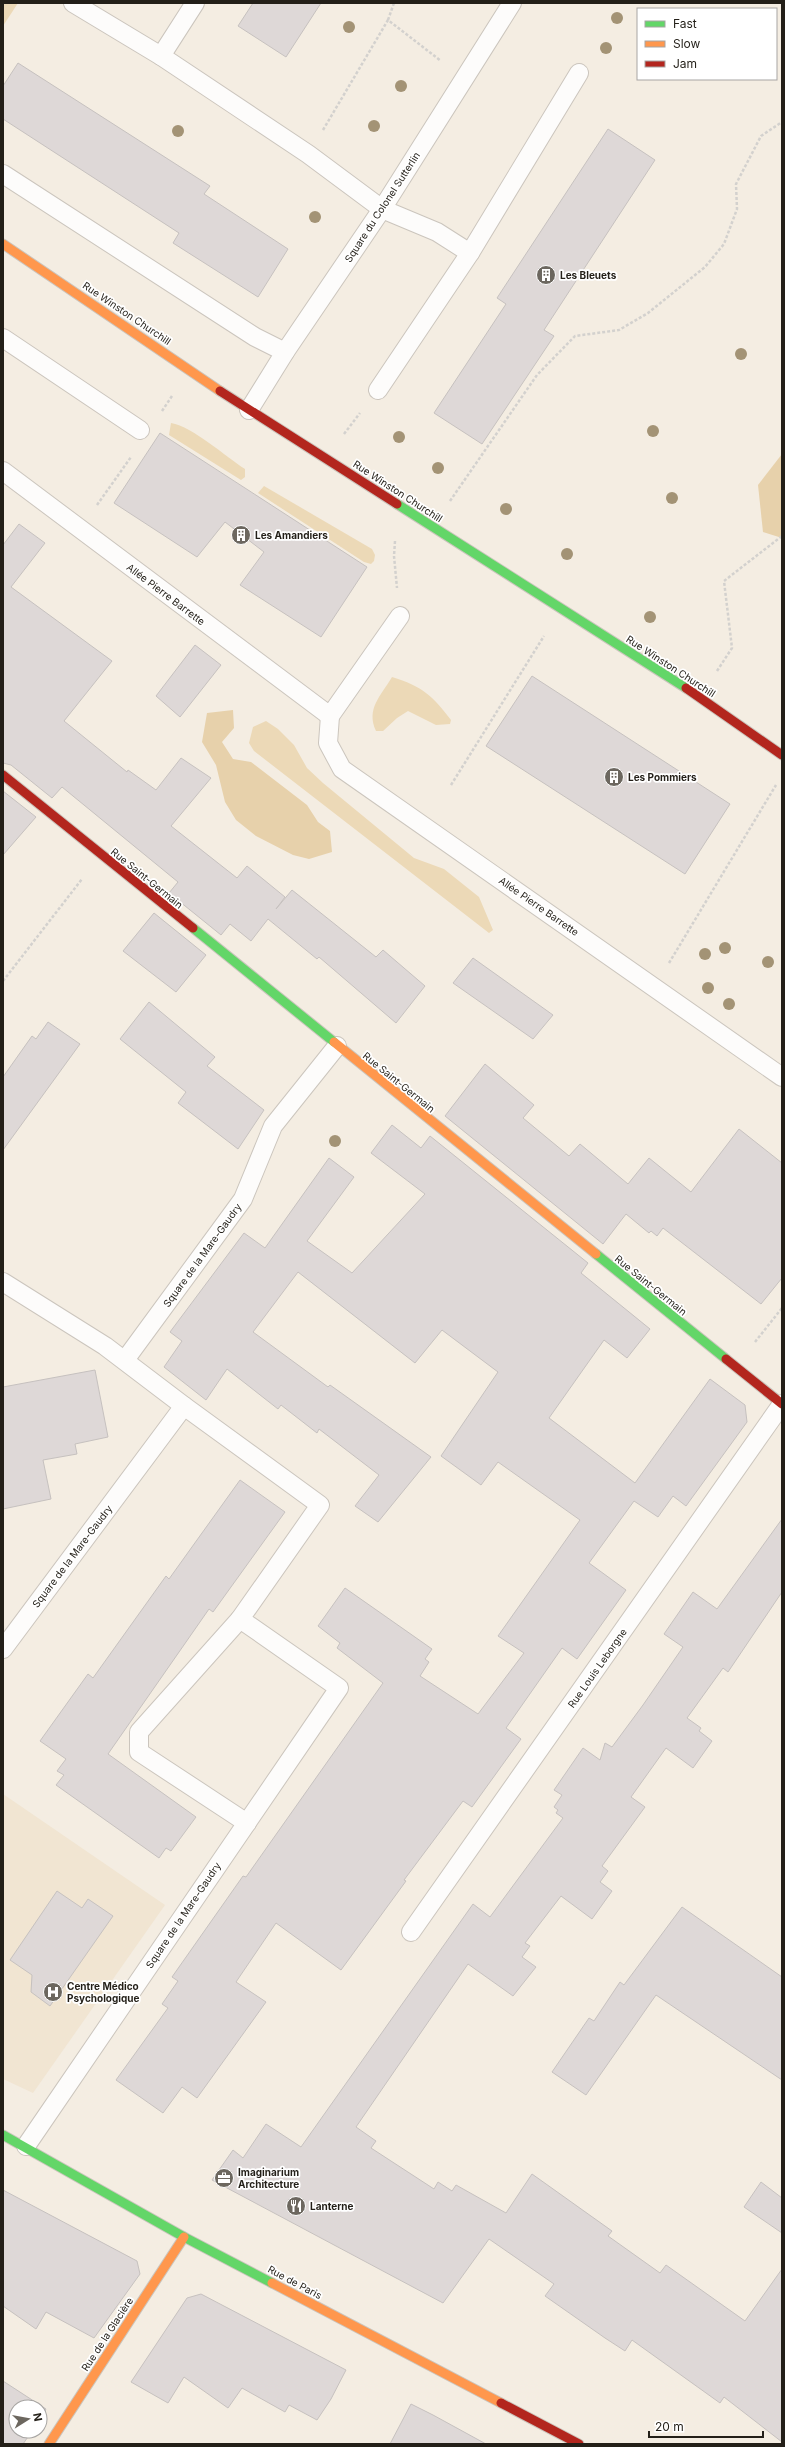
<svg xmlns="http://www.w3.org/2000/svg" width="785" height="2447" font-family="Inter,sans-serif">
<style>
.built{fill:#f1e5d2}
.green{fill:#ecd9b7}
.forest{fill:#e7d1ab}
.building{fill:#ded8d7;stroke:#c6c1bf}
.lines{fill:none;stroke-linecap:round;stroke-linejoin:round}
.lane-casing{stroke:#cbc5bd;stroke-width:20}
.fast-casing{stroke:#cbc5bd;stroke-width:11}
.slow-casing{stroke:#cbc5bd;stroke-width:11}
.jam-casing{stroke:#cbc5bd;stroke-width:11}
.path{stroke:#d3d1ce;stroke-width:2.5;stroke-dasharray:3 2;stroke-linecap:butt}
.lane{stroke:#fdfcfb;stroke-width:18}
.fast{stroke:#63d668;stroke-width:9}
.slow{stroke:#ff974d;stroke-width:9}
.jam{stroke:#b3261e;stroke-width:9}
.tree{fill:#a39375}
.labels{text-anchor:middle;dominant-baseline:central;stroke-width:3.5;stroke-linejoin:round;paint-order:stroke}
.street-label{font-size:10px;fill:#231f18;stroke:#fff}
.poi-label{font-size:10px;font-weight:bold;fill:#231f18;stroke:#fff;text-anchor:start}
</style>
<rect width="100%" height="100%" fill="#f4ede2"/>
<!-- built -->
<path class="built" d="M3,1794L165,1905L33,2093L3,2079Z"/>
<!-- green -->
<g class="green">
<path d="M3,3H18L3,26Z"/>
<path d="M171,423C193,427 225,456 245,469V477L241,480L169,435Z"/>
<path d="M264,486L372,549L375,555L374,561L371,564L364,562L258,493Z"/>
<path d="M392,677C422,686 433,696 451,720L450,724L436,725L408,711L397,718L383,731H376C366,709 380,697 392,677Z"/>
<path d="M266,721L278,729L294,745L307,768L323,783L414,858L444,869L479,897L493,930L489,933L254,751L249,743L253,727Z"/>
</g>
<!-- forest -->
<g class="forest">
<path d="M782,454V538L763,532L758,485Z"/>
<path d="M233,710L234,728L222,742L233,759L251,762L307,805L318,822L330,831L332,852L309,859L293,855L256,836L236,820L225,802L216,765L202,742L207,713Z"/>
</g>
<!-- building -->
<g class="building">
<path d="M253,3H321L286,57L238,26Z"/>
<path d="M18,63L210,186L204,194L288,249L258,297L173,243L179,233L3,119V86Z"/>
<path d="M608,129L655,160L544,330L554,336L482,444L434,413L506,304L497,298Z"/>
<path d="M160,433L367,567L321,637L240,585L264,552L225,522L197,557L114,503Z"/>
<path d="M19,524L45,543L11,587L112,661L64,721L127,772L128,770L156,790L181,758L211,778L171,826L237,878L247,866L285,897L276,909L292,890L376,957L383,950L425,986L396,1023L319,957L317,959L268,919L251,941L230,924L221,935L169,893L178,882L62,787L52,798L11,765L3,763V545Z"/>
<path d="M195,645L221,665L180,717L156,696Z"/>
<path d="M532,676L730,804L685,874L486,746Z"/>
<path d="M3,791L36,817L3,855Z"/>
<path d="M154,913L206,955L176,992L123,951Z"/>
<path d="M473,958L553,1015L533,1039L453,983Z"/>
<path d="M149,1002L215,1057L207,1066L264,1110L238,1149L178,1103L186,1092L120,1039Z"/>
<path d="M48,1022L80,1044L3,1150V1077L32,1036L36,1039Z"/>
<path d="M485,1064L534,1105L523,1118L569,1156L580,1144L628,1184L649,1158L691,1192L739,1129L782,1163V1278L761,1304L663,1228L657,1236L651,1231L649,1233L626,1214L603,1244L445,1116Z"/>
<path d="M392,1125L421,1148L430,1136L588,1263L581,1273L650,1329L627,1358L604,1340L549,1418L635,1483L710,1379L745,1405L747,1422L686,1506L673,1496L658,1517L634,1501L589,1563L626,1590L577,1659L562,1648L506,1728L521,1739L472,1807L463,1801L404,1880L406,1881L341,1970L276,1923L236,1982L266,2002L197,2098L182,2087L163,2113L116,2080L168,2008L162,2004L178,1981L172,1977L243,1876L246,1877L383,1683L337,1648L340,1643L318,1626L345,1588L432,1649L425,1659L429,1662L420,1676L478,1714L524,1653L498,1636L580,1520L498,1462L481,1485L441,1456L498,1372L442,1330L415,1363L298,1272L253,1332L328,1387L330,1385L431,1457L378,1522L355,1506L379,1475L319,1429L317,1433L281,1405L278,1409L227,1369L206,1400L164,1367L182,1341L170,1332L244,1233L265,1248L329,1158L354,1177L307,1241L352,1273L425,1194L371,1153Z"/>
<path d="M95,1370L108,1437L75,1444L77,1454L43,1460L51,1499L3,1509V1387Z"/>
<path d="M240,1480L285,1512L213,1612L209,1609L108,1754L196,1817L171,1851L166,1848L159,1858L56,1785L64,1775L57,1771L66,1759L40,1741L88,1674L93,1678L166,1576L169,1579Z"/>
<path d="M782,1519V1592L728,1672L723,1668L687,1718L701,1728L699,1731L712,1741L693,1768L666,1748L631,1797L645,1807L602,1866L608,1871L600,1882L612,1891L592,1919L561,1896L525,1943L530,1946L522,1957L536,1967L513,1996L468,1964L356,2127L376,2141L371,2148L434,2189L438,2182L452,2191L456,2185L506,2213L532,2174L612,2231L608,2236L660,2273L666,2265L745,2321L782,2269V2442L724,2397L720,2403L632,2340L625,2351L605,2338L545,2296L554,2284L489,2239L443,2303L212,2180L233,2150L243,2158L266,2124L301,2147L473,1904L490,1917L563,1818L556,1813L558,1810L554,1807L562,1795L554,1790L583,1748L600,1760L605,1743L612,1747L643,1705L683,1647L664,1634L693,1592L717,1609Z"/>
<path d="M57,1891L82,1908L88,1899L113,1916L50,2006L31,1992L32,1975L10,1960Z"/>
<path d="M682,1907L782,1977V2080L656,1995L586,2095L552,2072L589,2018L594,2021L620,1982L624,1985Z"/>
<path d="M761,2182L782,2198V2233L744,2207Z"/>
<path d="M3,2190L137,2261L140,2274L94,2338L46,2312L36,2329L3,2306Z"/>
<path d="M201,2294L346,2370L331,2399L317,2420L289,2405L285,2412L242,2388L228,2408L184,2377L168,2403L131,2382L187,2298Z"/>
<path d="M3,2381L46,2409L40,2419V2407H16V2431H32L23,2444H3Z"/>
<path d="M411,2404L433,2415L486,2444H390Z"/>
</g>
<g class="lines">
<!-- lane casing -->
<g class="lane-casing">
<g id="lane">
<path d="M73,3L161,56"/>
<path d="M195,3L161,56L308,154L382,209L437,232L470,253"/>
<path d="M3,174L255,337L285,352"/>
<path d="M3,338L140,430"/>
<path d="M378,390L470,253L579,73"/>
<path d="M249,410L285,352L382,209L512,3"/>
<path d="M3,471L330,716L400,616"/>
<path d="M330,716L328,743L342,769L782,1077"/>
<path d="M3,1282L105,1346L184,1406L320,1505L240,1619L339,1688L26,2146"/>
<path d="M125,1360L243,1199L273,1126L337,1046"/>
<path d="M240,1619L139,1732V1752L247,1823"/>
<path d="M3,1649L184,1406"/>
<path d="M411,1932L782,1404"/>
</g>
</g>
<!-- fast casing -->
<g class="fast-casing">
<g id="fast">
<path d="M397,504L686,688"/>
<path d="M193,928L334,1042"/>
<path d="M596,1254L726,1359"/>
<path d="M3,2135L184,2237L272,2283"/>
</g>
</g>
<!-- slow casing -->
<g class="slow-casing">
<g id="slow">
<path d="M3,244L220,391"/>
<path d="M334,1042L596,1254"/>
<path d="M272,2283L501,2403"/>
<path d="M49,2444L184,2237"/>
</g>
</g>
<!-- jam casing -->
<g class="jam-casing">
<g id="jam">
<path d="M220,391L397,504"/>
<path d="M686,688L782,755"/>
<path d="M3,775L193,928"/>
<path d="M726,1359L782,1404"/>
<path d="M501,2403L579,2444"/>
</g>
</g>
<!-- path -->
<g class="path">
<path d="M388,20L394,3"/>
<path d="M323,130L388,20L441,61"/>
<path d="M162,411L172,396"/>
<path d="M344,434L360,413"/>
<path d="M450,501L537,375L575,336L619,330L648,313L705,267L724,244L737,209L736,184L761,136L782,122"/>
<path d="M97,505L131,457"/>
<path d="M395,541L394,556L397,588"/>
<path d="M717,671L732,648L724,581L782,536"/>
<path d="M451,785L544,636"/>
<path d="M669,963L776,785"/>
<path d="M3,981L82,879"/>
<path d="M755,1342L782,1308"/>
</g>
<!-- lane -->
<use href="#lane" class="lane"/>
<!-- fast -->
<use href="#fast" class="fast"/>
<!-- slow -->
<use href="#slow" class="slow"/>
<!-- jam -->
<use href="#jam" class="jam"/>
</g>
<!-- trees -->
<g class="tree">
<circle cx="617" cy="18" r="6"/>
<circle cx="349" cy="27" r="6"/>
<circle cx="606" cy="48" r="6"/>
<circle cx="401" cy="86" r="6"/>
<circle cx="374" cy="126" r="6"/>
<circle cx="178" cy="131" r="6"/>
<circle cx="315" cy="217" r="6"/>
<circle cx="741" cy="354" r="6"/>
<circle cx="653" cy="431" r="6"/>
<circle cx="399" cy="437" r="6"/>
<circle cx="438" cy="468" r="6"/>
<circle cx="672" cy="498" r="6"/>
<circle cx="506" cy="509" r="6"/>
<circle cx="567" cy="554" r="6"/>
<circle cx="650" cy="617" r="6"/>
<circle cx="725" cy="948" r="6"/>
<circle cx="705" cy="954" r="6"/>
<circle cx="768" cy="962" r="6"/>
<circle cx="708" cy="988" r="6"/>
<circle cx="729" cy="1004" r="6"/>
<circle cx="335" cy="1141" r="6"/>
</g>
<!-- icons -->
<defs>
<g id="building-disc" transform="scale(1)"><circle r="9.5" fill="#6c675f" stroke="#fff"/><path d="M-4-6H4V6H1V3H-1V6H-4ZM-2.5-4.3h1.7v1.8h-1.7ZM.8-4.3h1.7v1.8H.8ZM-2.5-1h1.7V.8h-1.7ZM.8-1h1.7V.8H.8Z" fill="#fff"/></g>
<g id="hospital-disc" transform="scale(1)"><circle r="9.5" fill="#6c675f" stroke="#fff"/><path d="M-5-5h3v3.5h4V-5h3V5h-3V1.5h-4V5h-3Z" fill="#fff"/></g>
<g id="office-disc" transform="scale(1)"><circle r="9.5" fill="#6c675f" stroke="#fff"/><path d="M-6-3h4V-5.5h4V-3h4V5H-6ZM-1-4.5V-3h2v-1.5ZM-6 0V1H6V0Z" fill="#fff"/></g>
<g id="restaurant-disc" transform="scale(1)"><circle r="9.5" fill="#6c675f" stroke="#fff"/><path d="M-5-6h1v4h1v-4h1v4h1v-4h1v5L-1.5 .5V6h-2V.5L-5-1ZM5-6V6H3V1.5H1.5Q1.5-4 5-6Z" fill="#fff"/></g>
</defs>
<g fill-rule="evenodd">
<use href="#building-disc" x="546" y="275"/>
<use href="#building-disc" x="241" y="535"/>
<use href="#building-disc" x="614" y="777"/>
<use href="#hospital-disc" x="53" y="1992"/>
<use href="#office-disc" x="224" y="2178"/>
<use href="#restaurant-disc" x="296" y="2206"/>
</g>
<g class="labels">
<!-- street labels -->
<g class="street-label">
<text transform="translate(382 207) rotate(-57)">Square du Colonel Sutterlin</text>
<text transform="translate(127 313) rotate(34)">Rue Winston Churchill</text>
<text transform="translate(398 491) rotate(33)">Rue Winston Churchill</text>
<text transform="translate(166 594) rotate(37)">Allée Pierre Barrette</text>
<text transform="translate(671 666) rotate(33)">Rue Winston Churchill</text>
<text transform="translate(147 878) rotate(39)">Rue Saint-Germain</text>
<text transform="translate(539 906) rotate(35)">Allée Pierre Barrette</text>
<text transform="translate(399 1082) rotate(39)">Rue Saint-Germain</text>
<text transform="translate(202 1255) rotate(-54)">Square de la Mare-Gaudry</text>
<text transform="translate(651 1285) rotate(39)">Rue Saint-Germain</text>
<text transform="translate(72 1556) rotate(-53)">Square de la Mare-Gaudry</text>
<text transform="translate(597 1668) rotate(-55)">Rue Louis Leborgne</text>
<text transform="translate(183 1915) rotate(-56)">Square de la Mare-Gaudry</text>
<text transform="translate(295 2282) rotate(28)">Rue de Paris</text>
<text transform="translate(107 2334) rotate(-57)">Rue de la Glacière</text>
</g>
<!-- poi labels -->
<g class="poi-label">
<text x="560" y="275">Les Bleuets</text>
<text x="255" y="535">Les Amandiers</text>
<text x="628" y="777">Les Pommiers</text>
<text x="67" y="1986">Centre Médico<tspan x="67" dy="12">Psychologique</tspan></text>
<text x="238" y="2172">Imaginarium<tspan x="238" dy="12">Architecture</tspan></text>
<text x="310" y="2206">Lanterne</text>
</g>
</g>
<!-- border -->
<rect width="785" height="2447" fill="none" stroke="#231f18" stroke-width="8"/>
<!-- legend -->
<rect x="637" y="8" width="140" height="72" fill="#ffffff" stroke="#a7a5a3"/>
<rect x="645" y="21" width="20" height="6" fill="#63d668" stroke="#a7a5a3"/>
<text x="673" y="28" font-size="12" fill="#231f18">Fast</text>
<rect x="645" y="41" width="20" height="6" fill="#ff974d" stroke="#a7a5a3"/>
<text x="673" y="48" font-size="12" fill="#231f18">Slow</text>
<rect x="645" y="61" width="20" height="6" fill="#b3261e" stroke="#a7a5a3"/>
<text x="673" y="68" font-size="12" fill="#231f18">Jam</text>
<!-- north arrow -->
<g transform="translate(28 2419) rotate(79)"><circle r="19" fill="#ffffff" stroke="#a7a5a3"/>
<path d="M0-3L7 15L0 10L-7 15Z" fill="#6c675f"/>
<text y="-6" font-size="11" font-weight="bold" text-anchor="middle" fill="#231f18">N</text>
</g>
<!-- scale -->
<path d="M649 2431v6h114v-6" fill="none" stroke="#231f18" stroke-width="2"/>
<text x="655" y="2431" font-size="12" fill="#231f18" stroke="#ffffff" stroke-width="3" paint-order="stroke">20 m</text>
</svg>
